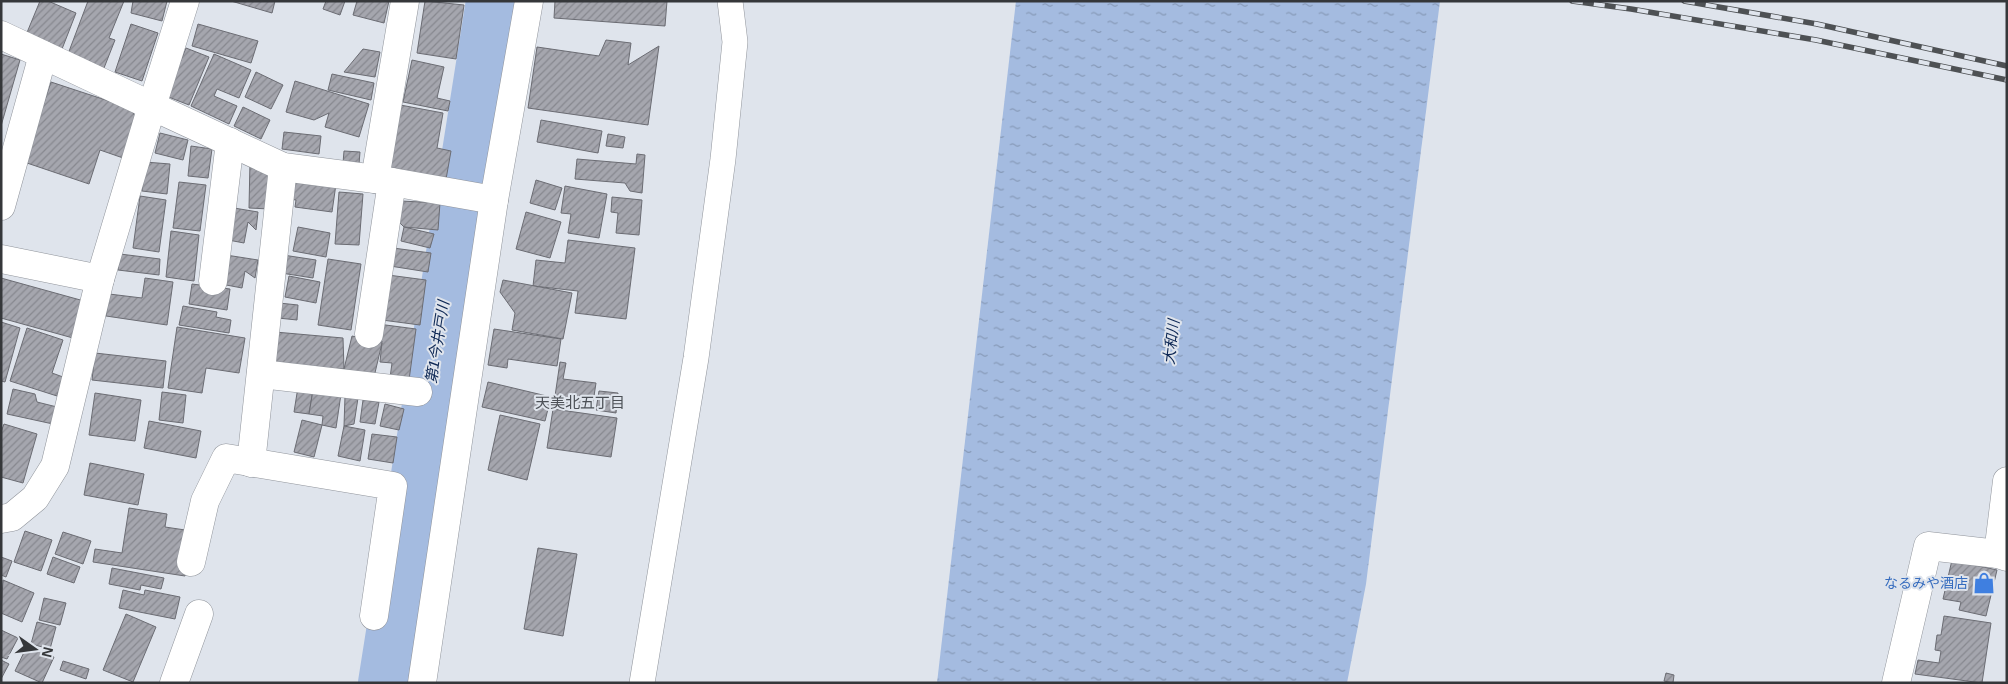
<svg xmlns="http://www.w3.org/2000/svg" width="2008" height="684" font-family="Arial,'Noto Sans JP',sans-serif">
<style>
.water{fill:url(#water-ripples)}
.lines{fill:none;stroke-linecap:round;stroke-linejoin:round}
.river{stroke:#a4bbe0;stroke-width:50}
.building{fill:url(#building-hatch);stroke:#6b6c73}
.pedestrian-casing{stroke:#90949b;stroke-width:26}
.minor-casing{stroke:#90949b;stroke-width:29}
.tertiary-casing{stroke:#90949b;stroke-width:29}
.pedestrian{stroke:#fff;stroke-width:25}
.minor{stroke:#fff;stroke-width:28}
.tertiary{stroke:#fff;stroke-width:28}
.rail-casing{stroke:#4e5154;stroke-width:5.5}
.rail{stroke:#dfe4ec;stroke-width:4;stroke-dasharray:11;stroke-linecap:butt}
.labels{text-anchor:middle;dominant-baseline:central;stroke-width:4;stroke-linejoin:round;paint-order:stroke}
.shop-label{font-size:14px;fill:#366cbe;stroke:#dfe4ec;text-anchor:end}
.water-label{font-size:15px;font-style:italic;fill:#0d2754;stroke:#dfe4ec}
.neighbourhood-label{font-size:15px;fill:#4c5056;stroke:#dfe4ec}
</style>
<defs>
<pattern id="water-ripples" width="26" height="14" patternUnits="userSpaceOnUse" patternTransform="scale(1.25)"><rect width="26" height="14" fill="#a4bbe0"/><path d="M2 4q2-2 4 0t4 0M15 11q2-2 4 0t4 0" fill="none" stroke="#8699b7"/></pattern>
<pattern id="building-hatch" width="6" height="6" patternUnits="userSpaceOnUse" patternTransform="scale(1.25)"><rect width="6" height="6" fill="#a5a6ae"/><path d="M-1 1l2-2M0 6l6-6M5 7l2-2" fill="none" stroke="#87888f"/></pattern>
</defs>
<rect width="100%" height="100%" fill="#dfe4ec"/>
<!-- water -->
<path class="water" d="M1016,1H1440L1366,584L1347,683H937Z"/>
<g class="lines">
<!-- river -->
<path class="river" d="M383,683L491,1"/>
</g>
<!-- building -->
<g class="building">
<path d="M40,1H48L76,13L62,49L26,35Z"/>
<path d="M88,1H124L109,38L115,40L104,68L68,54Z"/>
<path d="M133,1H167L162,21L131,13Z"/>
<path d="M231,1H275L272,13Z"/>
<path d="M326,1H345L340,15L323,9Z"/>
<path d="M357,1H389L384,23L353,15Z"/>
<path d="M425,1L464,5L456,59L417,53Z"/>
<path d="M555,1H667L665,26L554,18Z"/>
<path d="M131,24L158,33L142,81L115,72Z"/>
<path d="M198,24L258,41L251,63L192,46Z"/>
<path d="M606,40L631,43L628,65L659,46L648,125L528,108L537,47L599,56Z"/>
<path d="M186,48L209,57L189,105L166,96Z"/>
<path d="M363,49L380,52L375,77L344,72Z"/>
<path d="M1,54L20,60L1,126Z"/>
<path d="M214,54L251,70L239,98L217,89L214,96L237,106L229,124L191,106Z"/>
<path d="M412,60L444,67L437,98L450,101L448,111L403,102Z"/>
<path d="M256,72L283,85L271,109L245,97Z"/>
<path d="M332,74L374,83L371,100L328,90Z"/>
<path d="M295,81L369,104L359,137L325,127L329,113L314,120L286,112Z"/>
<path d="M51,82L130,108L138,121L126,159L100,150L89,184L24,162Z"/>
<path d="M395,104L443,113L437,148L451,151L445,185L390,175Z"/>
<path d="M243,107L270,120L261,139L234,126Z"/>
<path d="M541,120L602,131L598,153L537,142Z"/>
<path d="M284,132L321,136L319,154L282,149Z"/>
<path d="M160,133L188,140L183,160L155,153Z"/>
<path d="M608,134L625,137L623,148L606,146Z"/>
<path d="M191,146L212,149L208,178L188,176Z"/>
<path d="M344,151L360,152L359,164L343,163Z"/>
<path d="M637,154L645,155L642,193L630,191L625,183L575,179L577,159L636,164Z"/>
<path d="M250,161L270,176L269,209L249,208Z"/>
<path d="M145,162L170,164L167,194L142,191Z"/>
<path d="M291,177L336,184L332,212L295,207L296,200L288,199Z"/>
<path d="M536,180L562,188L555,210L530,203Z"/>
<path d="M179,182L206,185L200,231L173,228Z"/>
<path d="M565,186L607,194L599,238L568,233L571,214L561,213Z"/>
<path d="M339,192L363,194L359,245L335,244Z"/>
<path d="M140,196L166,200L159,252L133,248Z"/>
<path d="M612,197L642,200L639,235L616,233L618,213L611,212Z"/>
<path d="M401,201L440,203L438,230L404,227L399,222Z"/>
<path d="M228,207L258,212L256,230L248,222L244,243L223,239Z"/>
<path d="M526,212L561,222L550,258L516,249Z"/>
<path d="M298,227L330,233L326,257L293,251Z"/>
<path d="M404,227L434,234L430,248L401,241Z"/>
<path d="M171,231L199,235L194,281L166,277Z"/>
<path d="M568,240L635,248L626,319L575,313L578,291L533,286L536,260L565,263Z"/>
<path d="M393,248L431,253L428,272L390,266Z"/>
<path d="M120,254L160,259L159,275L118,270Z"/>
<path d="M226,255L258,260L255,278L245,271L242,288L221,284Z"/>
<path d="M283,255L316,260L313,278L281,273Z"/>
<path d="M328,259L361,264L351,330L318,325Z"/>
<path d="M388,275L426,280L420,325L382,320Z"/>
<path d="M289,276L320,282L316,303L285,297Z"/>
<path d="M1,278L84,301L73,338L1,318Z"/>
<path d="M145,278L173,282L167,325L106,316L109,294L142,298Z"/>
<path d="M503,280L572,293L563,339L512,330L515,313L500,292Z"/>
<path d="M192,284L230,289L227,310L189,304Z"/>
<path d="M279,303L298,305L297,320L278,318Z"/>
<path d="M183,306L217,312L216,317L231,320L229,333L179,325Z"/>
<path d="M1,322L20,328L5,382L1,381Z"/>
<path d="M378,324L416,329L409,380L390,378L392,363L380,362L382,341H376Z"/>
<path d="M177,327L245,338L239,373L206,368L202,393L168,388Z"/>
<path d="M27,328L63,340L52,373L63,377L57,396L10,381Z"/>
<path d="M494,329L561,339L557,366L508,359L507,368L488,365Z"/>
<path d="M275,332L343,338L344,369L272,365Z"/>
<path d="M352,336L382,343L374,377L344,369Z"/>
<path d="M95,353L166,361L163,388L92,380Z"/>
<path d="M560,362L566,363L563,379L596,383L592,409L554,403Z"/>
<path d="M488,382L551,397L545,421L482,407Z"/>
<path d="M298,387L313,390L309,414L294,412Z"/>
<path d="M13,389L35,394L37,402L57,407L53,424L7,414Z"/>
<path d="M313,390L341,394L336,428L322,425L323,416L309,414Z"/>
<path d="M599,391L618,393L616,413L596,410Z"/>
<path d="M162,392L186,395L183,423L159,420Z"/>
<path d="M95,393L141,400L135,441L89,435Z"/>
<path d="M345,396L358,398L354,424L344,426Z"/>
<path d="M363,400L379,402L375,424L360,422Z"/>
<path d="M385,404L404,409L399,430L380,426Z"/>
<path d="M553,409L617,418L611,457L547,448Z"/>
<path d="M500,415L540,424L527,480L488,470Z"/>
<path d="M302,420L322,425L314,457L294,452Z"/>
<path d="M149,421L201,431L196,458L144,448Z"/>
<path d="M4,424L37,434L23,483L1,477V432Z"/>
<path d="M344,426L365,430L360,461L338,456Z"/>
<path d="M372,434L397,437L393,463L368,459Z"/>
<path d="M90,463L144,474L138,505L84,495Z"/>
<path d="M129,508L167,514L165,527L192,531L185,576L93,562L95,549L122,553Z"/>
<path d="M25,531L52,540L41,571L14,562Z"/>
<path d="M63,532L91,541L83,564L55,554Z"/>
<path d="M538,548L577,554L563,636L524,629Z"/>
<path d="M1,557L12,561L6,577L1,575Z"/>
<path d="M53,557L80,567L74,583L47,574Z"/>
<path d="M1952,560L1997,570L1986,616L1959,610L1961,602L1943,599Z"/>
<path d="M112,568L164,578L161,589L141,585L140,590L109,584Z"/>
<path d="M3,580L34,593L22,622L1,613Z"/>
<path d="M123,590L144,595L145,590L180,597L175,619L119,608Z"/>
<path d="M44,598L66,603L60,625L39,620Z"/>
<path d="M126,614L156,627L133,682L103,670Z"/>
<path d="M1944,616L1991,623L1982,683L1915,674L1918,660L1939,663L1941,651L1935,650L1937,635H1941Z"/>
<path d="M37,622L56,627L50,649L31,644Z"/>
<path d="M1,630L18,638L7,659L1,657Z"/>
<path d="M28,644L54,657L42,683L15,671Z"/>
<path d="M1,660L9,664L1,679Z"/>
<path d="M63,661L89,669L86,679L60,670Z"/>
<path d="M1666,673L1674,675L1673,683L1664,681Z"/>
</g>
<g class="lines">
<!-- pedestrian casing -->
<g class="pedestrian-casing">
<path id="pedestrian" d="M642,683L696,358L723,159L735,42L730,1"/>
</g>
<!-- minor casing -->
<g class="minor-casing">
<g id="minor">
<path d="M1,35L152,106L185,1"/>
<path d="M375,179L405,1"/>
<path d="M1,206L43,55"/>
<path d="M1,259L100,279"/>
<path d="M213,281L230,142"/>
<path d="M369,334L392,182"/>
<path d="M261,374L418,392"/>
<path d="M251,463L283,167"/>
<path d="M2007,481L1998,554L2007,557"/>
<path d="M1,519L12,517L35,498L55,466L100,279L152,106L283,167L375,179L494,200"/>
<path d="M191,562L205,501L226,458L393,486L374,616"/>
<path d="M174,683L199,614"/>
<path d="M1896,683L1928,546L1998,554"/>
</g>
</g>
<!-- tertiary casing -->
<g class="tertiary-casing">
<path id="tertiary" d="M422,683L494,200L529,1"/>
</g>
<!-- pedestrian -->
<use href="#pedestrian" class="pedestrian"/>
<!-- minor -->
<use href="#minor" class="minor"/>
<!-- tertiary -->
<use href="#tertiary" class="tertiary"/>
<!-- rail casing -->
<g class="rail-casing">
<g id="rail">
<path d="M1572,1L1631,9L1816,40L2007,80"/>
<path d="M1684,1L1817,24L2007,66"/>
</g>
</g>
<!-- rail -->
<use href="#rail" class="rail"/>
</g>
<!-- icons -->
<defs>
<g id="shop-bare" transform="scale(1.725)"><path d="M-5-2.5h2.3a2.7 3.5 0 0 1 5.4 0H5L5.5 6h-11ZM-1.5-2.5h3a1.5 2.3 0 0 0-3 0Z" fill="#3f7fe0" stroke="#dfe4ec" stroke-width="2.5" paint-order="stroke"/></g>
</defs>
<g fill-rule="evenodd">
<use href="#shop-bare" x="1984" y="583"/>
</g>
<g class="labels">
<!-- shop labels -->
<g class="shop-label">
<text x="1968" y="583">なるみや酒店</text>
</g>
<!-- water labels -->
<g class="water-label">
<text transform="translate(437 342) rotate(-81)">第1今井戸川</text>
<text transform="translate(1171 342) rotate(-83)">大和川</text>
</g>
<!-- neighbourhood labels -->
<g class="neighbourhood-label">
<text x="580" y="402">天美北五丁目</text>
</g>
</g>
<!-- border -->
<rect width="2008" height="684" fill="none" stroke="#35373a" stroke-width="5"/>
<!-- north arrow -->
<g transform="translate(35 649) rotate(104)" stroke="#dfe4ec" stroke-width="4" paint-order="stroke">
<path d="M0-4L9 19L0 12L-9 19Z" fill="#35373a"/>
<text y="-8" font-size="14" font-weight="bold" text-anchor="middle" fill="#35373a">N</text>
</g>
</svg>
